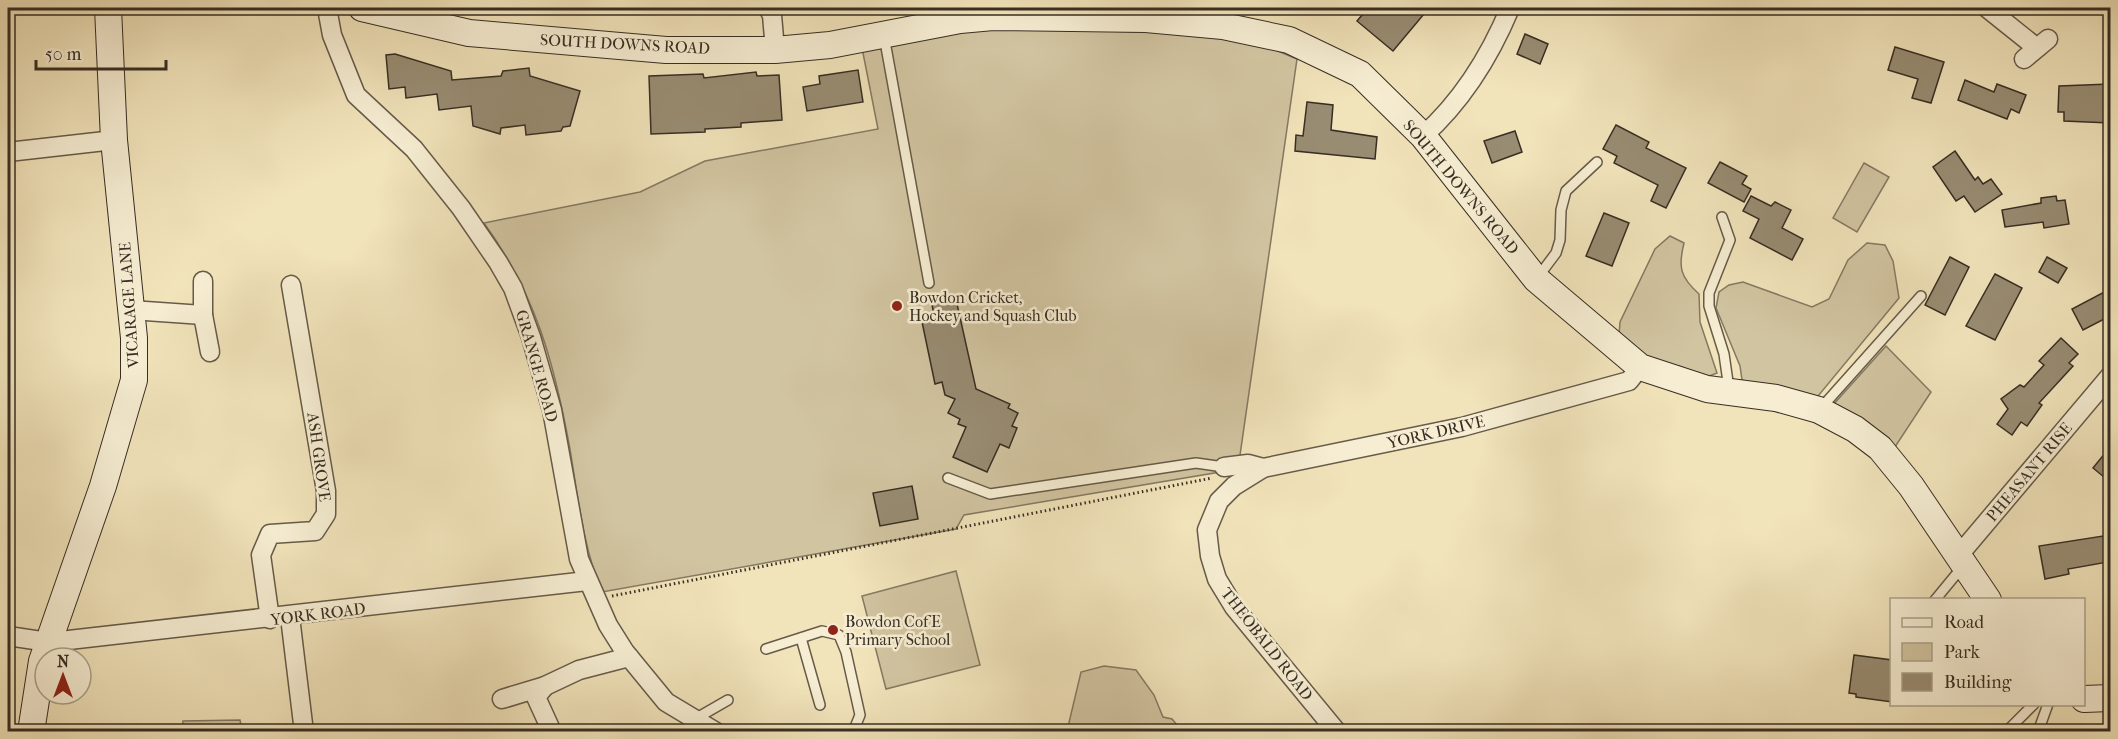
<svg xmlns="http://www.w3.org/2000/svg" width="2118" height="739" font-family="'IM FELL French Canon',serif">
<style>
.green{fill:#d1c4a0;stroke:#847962;stroke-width:1.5}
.building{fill:#988c72;stroke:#372e23;stroke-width:1.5}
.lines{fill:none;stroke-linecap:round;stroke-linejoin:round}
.lane-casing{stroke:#665b49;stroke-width:12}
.street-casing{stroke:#665b49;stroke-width:21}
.secondary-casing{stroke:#372e23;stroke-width:28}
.path{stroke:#372e23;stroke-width:3;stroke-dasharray:1.5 3;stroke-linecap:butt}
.lane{stroke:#f6edd2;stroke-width:9}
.street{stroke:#f6edd2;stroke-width:18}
.secondary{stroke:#f6edd2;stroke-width:26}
.poi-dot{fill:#8f2418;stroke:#f6edd2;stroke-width:2}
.labels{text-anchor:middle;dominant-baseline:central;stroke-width:5;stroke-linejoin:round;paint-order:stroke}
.street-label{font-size:16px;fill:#372e23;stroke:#f6edd2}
.poi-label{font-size:16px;fill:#372e23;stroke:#f6edd2;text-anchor:start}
</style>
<rect width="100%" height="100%" fill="#f1e3ba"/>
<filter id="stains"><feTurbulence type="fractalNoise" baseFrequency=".00333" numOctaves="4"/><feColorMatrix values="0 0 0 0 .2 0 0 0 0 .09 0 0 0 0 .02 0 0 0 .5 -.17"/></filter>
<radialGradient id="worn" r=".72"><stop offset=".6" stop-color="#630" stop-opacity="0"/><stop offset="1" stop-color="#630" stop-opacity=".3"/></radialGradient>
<!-- green -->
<g class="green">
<path d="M1008,28L1205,34L1273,49L1297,59L1238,469L964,515L956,529L602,592C583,547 578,497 570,449C554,362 536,295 484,223L640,192L705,161L878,129L862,48L916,36Z"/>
<path d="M1864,163L1889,177L1857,232L1833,218Z"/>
<path d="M1670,236L1684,243C1678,267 1680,277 1699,294L1700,322L1717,373L1707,377L1679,366L1655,363L1619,335L1620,322L1655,249Z"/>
<path d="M1867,243L1885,245L1893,261L1899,298L1814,401L1742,380L1740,366L1716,308L1719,292L1729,285L1743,282L1812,307L1829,299L1848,260Z"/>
<path d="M1886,346L1931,392L1893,450L1832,406Z"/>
<path d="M956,571L980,665L886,689L862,596Z"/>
<path d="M1104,666L1136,670L1154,695L1163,717L1172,719L1182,731H1067L1081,672Z"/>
<path d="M240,720L242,731H182L183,721Z"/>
</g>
<!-- building -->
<g class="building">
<path d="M1353,8H1429L1393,51L1357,21L1362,15Z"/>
<path d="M1525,34L1548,44L1540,64L1517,54Z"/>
<path d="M1895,47L1944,62L1931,103L1912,98L1918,79L1888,70Z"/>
<path d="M395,54L451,71L452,80L501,76L503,71L529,68L530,76L580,91L570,126L563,127L561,131L526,135L525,125L501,128L500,134L473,126L471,106L439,110L437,94L406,98L405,87L389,89L386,55Z"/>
<path d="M858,70L863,102L807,111L803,87L820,84L819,76Z"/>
<path d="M756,72L757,76L779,75L782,120L741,123V127L705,129V132L651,134L649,76L703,74L704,78Z"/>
<path d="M1965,80L1994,92L1997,84L2026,95L2019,113L2011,109L2007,119L1958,100Z"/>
<path d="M2110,84V123L2064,121V112H2058L2059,86Z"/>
<path d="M1307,102L1333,105L1331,130L1377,137L1375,159L1295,151L1296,135L1303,136Z"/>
<path d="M1616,125L1649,142L1646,148L1686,168L1666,208L1651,201L1658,185L1614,163L1617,156L1603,149Z"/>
<path d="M1515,131L1522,152L1492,163L1484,141Z"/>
<path d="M1955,151L1975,180L1978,177L1983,184L1991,179L2002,194L1975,212L1964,196L1956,201L1933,167Z"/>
<path d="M1720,162L1747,176L1742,184L1751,189L1744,202L1708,183Z"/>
<path d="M1751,196L1771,206L1775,202L1791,210L1782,228L1803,239L1792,260L1750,238L1759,219L1743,211Z"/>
<path d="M2056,196L2057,201L2065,200L2069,224L2044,228L2043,222L2005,227L2002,210L2041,203V198Z"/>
<path d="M1604,213L1629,223L1612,266L1586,256Z"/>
<path d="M1950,257L1969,267L1945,315L1925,305Z"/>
<path d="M2047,257L2067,268L2058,283L2039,272Z"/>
<path d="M1995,274L2022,288L1995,340L1966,326Z"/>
<path d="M2110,289V316L2083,330L2072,309Z"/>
<path d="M955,295L976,389L1010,404L1008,408L1018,413L1012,426L1017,428L1009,448L1000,444L987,472L953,457L966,427L958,424L960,419L948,413L955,399L945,395L942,382L935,384L921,317L934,315L931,300Z"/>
<path d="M2061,338L2078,354L2069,363L2073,366L2039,403L2042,405L2027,426L2021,422L2012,435L1997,424L2008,409L2001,399L2020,385L2024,387L2044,365L2039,361Z"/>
<path d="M2110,447V482L2093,468Z"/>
<path d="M912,486L918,519L880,526L873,493Z"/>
<path d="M2103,536L2108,562L2068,569L2069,574L2045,579L2039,546Z"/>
<path d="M1854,655L1892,660V702L1856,697V694L1849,693Z"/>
</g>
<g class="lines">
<!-- lane casing -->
<g class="lane-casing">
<g id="lane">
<path d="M1223,23L1229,8"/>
<path d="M884,36L929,283"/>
<path d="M1722,217L1730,240L1709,293V306L1724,354L1729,389"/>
<path d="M1538,277L1556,253L1560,240L1561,210L1566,191L1597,162"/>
<path d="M1821,408L1921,296"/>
<path d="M948,478L990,494L1196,463L1224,467"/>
<path d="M1935,600L1963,566"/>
<path d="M801,638L820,705"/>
<path d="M766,649L822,631L839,635L846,652L860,715L853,732"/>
<path d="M695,719L728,700"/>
<path d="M2006,732L2034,704"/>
<path d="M2038,732L2048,704"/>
</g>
</g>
<!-- street casing -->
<g class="street-casing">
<g id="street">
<path d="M327,8L332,35L356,95L414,149L461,208L498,262L513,288L531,337L552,410L579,559L608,625L625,652L666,702L716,732"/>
<path d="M768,8L772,15L775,50"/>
<path d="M1987,8L2037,48"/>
<path d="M2024,59L2048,39"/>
<path d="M1423,136C1462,101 1490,56 1510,8"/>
<path d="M8,152L114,140"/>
<path d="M131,310L203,315V281"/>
<path d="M203,315L210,352"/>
<path d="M1224,467L1248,464L1263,468L1462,427L1629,381L1640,367"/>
<path d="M1263,468L1234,486L1219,501L1207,530L1210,556L1217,579L1234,607L1337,732"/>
<path d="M1959,555L2110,376"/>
<path d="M290,617L304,732"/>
<path d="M270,619L261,555L270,534L315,531L326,514V491L291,285"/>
<path d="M8,636L48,642L60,641L587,581"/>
<path d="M545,686L536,697L552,732"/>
<path d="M502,699L545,686L579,670L629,657"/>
</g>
</g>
<!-- secondary casing -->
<g class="secondary-casing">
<g id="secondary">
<path d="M362,8L469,33L666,50H775L830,45L960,20L993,17L1146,19L1223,26L1289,40L1360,74L1423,136L1536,279L1640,367L1707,389L1776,398L1819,410L1855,429L1880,448L1911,486L1988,600"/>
<path d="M2084,699L2110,698"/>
<path d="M31,732L42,661L103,486L134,380V338L114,140L108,8"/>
</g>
</g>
<!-- path -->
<path class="path" d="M612,596L1212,478"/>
<!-- lane -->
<use href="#lane" class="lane"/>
<!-- street -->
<use href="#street" class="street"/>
<!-- secondary -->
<use href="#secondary" class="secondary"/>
</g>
<!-- markers -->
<g class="poi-dot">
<circle cx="897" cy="306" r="6"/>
<circle cx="833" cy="630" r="6"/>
</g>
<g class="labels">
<!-- street labels -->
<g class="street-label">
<text transform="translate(625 44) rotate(3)">SOUTH DOWNS ROAD</text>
<text transform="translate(1461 187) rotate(50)">SOUTH DOWNS ROAD</text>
<text transform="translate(129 305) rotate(-94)">VICARAGE LANE</text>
<text transform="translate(537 366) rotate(74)">GRANGE ROAD</text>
<text transform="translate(1436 432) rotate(-13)">YORK DRIVE</text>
<text transform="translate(319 457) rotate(82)">ASH GROVE</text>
<text transform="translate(2029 472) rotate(-50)">PHEASANT RISE</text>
<text transform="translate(318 614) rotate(-7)">YORK ROAD</text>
<text transform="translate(1267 644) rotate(52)">THEOBALD ROAD</text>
</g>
<!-- poi labels -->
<g class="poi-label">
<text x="909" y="297">Bowdon Cricket,<tspan x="909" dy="18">Hockey and Squash Club</tspan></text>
<text x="845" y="621">Bowdon CofE<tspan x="845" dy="18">Primary School</tspan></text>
</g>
</g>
<!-- margin -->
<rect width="2118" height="739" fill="none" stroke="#f1e3ba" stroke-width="30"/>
<rect x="9" y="9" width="2100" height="721" fill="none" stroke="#372e23" stroke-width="3"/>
<rect x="15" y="15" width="2088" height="709" fill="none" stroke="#372e23" stroke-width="1.5"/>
<!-- legend -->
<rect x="1890" y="598" width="195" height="108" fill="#f6edd2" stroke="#aaa18c" stroke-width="1.5"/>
<rect x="1902" y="618" width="30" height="9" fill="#f6edd2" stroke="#aaa18c" stroke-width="1.5"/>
<text x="1944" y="628" font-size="18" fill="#372e23">Road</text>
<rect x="1902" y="643" width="30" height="18" fill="#d1c4a0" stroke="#aaa18c" stroke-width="1.5"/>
<text x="1944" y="658" font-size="18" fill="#372e23">Park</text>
<rect x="1902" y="673" width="30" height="18" fill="#988c72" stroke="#aaa18c" stroke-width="1.5"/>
<text x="1944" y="688" font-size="18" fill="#372e23">Building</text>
<!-- north arrow -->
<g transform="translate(63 676)"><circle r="28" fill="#f6edd2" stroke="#aaa18c" stroke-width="1.5"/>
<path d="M0-4.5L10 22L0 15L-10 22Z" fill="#8f2418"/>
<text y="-9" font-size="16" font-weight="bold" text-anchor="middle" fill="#372e23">N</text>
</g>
<!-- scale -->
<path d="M36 60v9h130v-9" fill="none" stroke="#372e23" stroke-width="3"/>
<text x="45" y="60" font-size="18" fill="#372e23" stroke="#f6edd2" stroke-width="4.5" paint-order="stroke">50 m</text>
<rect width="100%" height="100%" filter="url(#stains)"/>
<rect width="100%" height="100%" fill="url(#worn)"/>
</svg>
